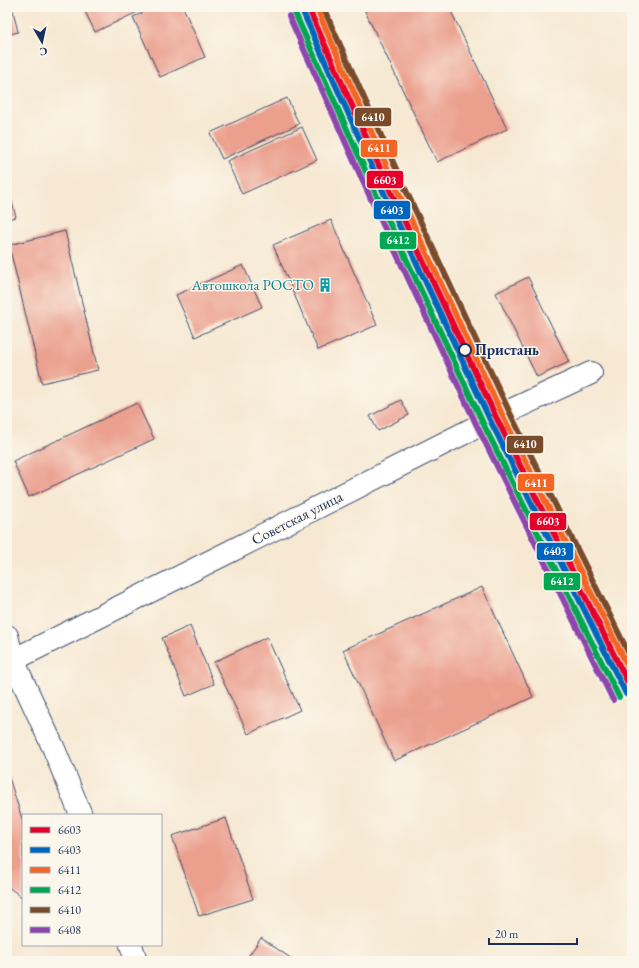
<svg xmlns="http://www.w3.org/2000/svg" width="639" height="968" font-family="'EB Garamond',serif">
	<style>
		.building { fill: #eb9f8d }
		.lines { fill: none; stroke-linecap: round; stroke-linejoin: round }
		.minor-casing { stroke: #3c4b6f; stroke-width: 24 }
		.major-casing { stroke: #3c4b6f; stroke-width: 24 }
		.minor { stroke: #fff; stroke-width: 22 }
		.major { stroke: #fff; stroke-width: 22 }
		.rail-1-casing { stroke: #fbf7ec; stroke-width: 9 }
		.rail-2-casing { stroke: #fbf7ec; stroke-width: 9 }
		.rail-3-casing { stroke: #fbf7ec; stroke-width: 9 }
		.rail-4-casing { stroke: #fbf7ec; stroke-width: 9 }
		.rail-5-casing { stroke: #fbf7ec; stroke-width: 9 }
		.rail-6-casing { stroke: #fbf7ec; stroke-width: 9 }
		.rail-1 { stroke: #e4002b; stroke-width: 6 }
		.rail-2 { stroke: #0065bd; stroke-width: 6 }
		.rail-3 { stroke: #f26522; stroke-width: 6 }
		.rail-4 { stroke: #00a651; stroke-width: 6 }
		.rail-5 { stroke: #7a4b2a; stroke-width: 6 }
		.rail-6 { stroke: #8e44ad; stroke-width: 6 }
		.stop-dot { fill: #fbf7ec; stroke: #1b2f5e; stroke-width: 2 }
		.labels { text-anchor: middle; stroke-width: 3; stroke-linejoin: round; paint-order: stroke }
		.culture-label { font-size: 15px; fill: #0d838f; stroke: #fbf7ec; text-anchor: end }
		.stop-label { font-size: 15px; font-weight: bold; fill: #1b2f5e; stroke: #fbf7ec; text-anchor: start }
		.street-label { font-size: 15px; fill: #1b2f5e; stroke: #fbf7ec }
		.line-badge { stroke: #fbf7ec; stroke-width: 1.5 }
		.badge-label { font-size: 11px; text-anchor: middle; font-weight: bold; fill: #fff }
	</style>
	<rect width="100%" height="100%" fill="#fbf7ec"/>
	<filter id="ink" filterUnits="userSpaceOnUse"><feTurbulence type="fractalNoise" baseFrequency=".025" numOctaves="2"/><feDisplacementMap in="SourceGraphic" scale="8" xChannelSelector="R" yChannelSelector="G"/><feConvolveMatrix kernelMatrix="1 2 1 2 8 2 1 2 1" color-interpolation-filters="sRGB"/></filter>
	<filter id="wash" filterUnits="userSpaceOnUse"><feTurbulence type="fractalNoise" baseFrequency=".012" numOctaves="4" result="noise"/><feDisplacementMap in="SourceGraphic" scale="16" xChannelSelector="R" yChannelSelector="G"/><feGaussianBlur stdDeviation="0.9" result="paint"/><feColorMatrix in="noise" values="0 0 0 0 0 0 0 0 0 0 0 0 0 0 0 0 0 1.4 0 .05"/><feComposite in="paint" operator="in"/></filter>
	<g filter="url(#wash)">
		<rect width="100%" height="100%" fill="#f6e8d2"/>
		<g id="blocks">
			<!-- building -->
			<path class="building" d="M7,7h5l6,25 -11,3z
				M83,7h65l-53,25z
				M156,7h27l22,50 -45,20 -27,-60z
				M363,7h86l58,122 -70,33z
				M287,98l12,26 -77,35 -12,-26z
				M302,127l15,33 -75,34 -15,-33z
				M7,183l9,34 -9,2z
				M331,220l46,105 -59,25 -45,-105z
				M65,231l33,139 -56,13 -33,-138z
				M243,265l19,42 -67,30 -19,-42z
				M528,277l41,85 -32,15 -41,-84z
				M401,400l8,15 -31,16 -8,-15z
				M137,403l17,36 -125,58 -16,-36z
				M482,587l51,110 -139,64 -51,-111z
				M190,626l24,58 -28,12 -24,-58z
				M267,637l33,73 -52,24 -34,-72z
				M7,771l16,51v76l-16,-12z
				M226,818l27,81 -54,17 -27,-80z
				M261,938l34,23h-50z"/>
		</g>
	</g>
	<g filter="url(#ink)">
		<use href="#blocks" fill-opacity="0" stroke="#3c4b6f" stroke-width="1"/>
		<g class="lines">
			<defs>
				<path id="minor" d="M7,668l6,-8 218,-109 265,-134 95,-44"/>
				<path id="major" d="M7,636l6,24 41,89 27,66
					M131,945l5,16"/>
			</defs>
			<!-- minor casing -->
			<use href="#minor" class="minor-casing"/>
			<!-- major casing -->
			<use href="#major" class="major-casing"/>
			<!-- minor -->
			<use href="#minor" class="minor"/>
			<!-- major -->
			<use href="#major" class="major"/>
			<defs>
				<path id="rail-1" d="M308,7l81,181 107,229 136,274"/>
				<path id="rail-2" d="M302,10l81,181 107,229 136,274"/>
				<path id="rail-3" d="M316,7l79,178 107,229 130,261"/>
				<path id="rail-4" d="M295,13l81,181 107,229 136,274"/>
				<path id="rail-5" d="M323,7l79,175 107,229 123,249"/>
				<path id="rail-6" d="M289,16l81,181 107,229 136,274"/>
			</defs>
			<!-- rail-1 casing -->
			<use href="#rail-1" class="rail-1-casing"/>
			<!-- rail-2 casing -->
			<use href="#rail-2" class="rail-2-casing"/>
			<!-- rail-3 casing -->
			<use href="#rail-3" class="rail-3-casing"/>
			<!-- rail-4 casing -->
			<use href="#rail-4" class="rail-4-casing"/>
			<!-- rail-5 casing -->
			<use href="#rail-5" class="rail-5-casing"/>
			<!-- rail-6 casing -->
			<use href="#rail-6" class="rail-6-casing"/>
			<!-- rail-1 -->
			<use href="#rail-1" class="rail-1"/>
			<!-- rail-2 -->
			<use href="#rail-2" class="rail-2"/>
			<!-- rail-3 -->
			<use href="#rail-3" class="rail-3"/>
			<!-- rail-4 -->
			<use href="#rail-4" class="rail-4"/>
			<!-- rail-5 -->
			<use href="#rail-5" class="rail-5"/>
			<!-- rail-6 -->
			<use href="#rail-6" class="rail-6"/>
		</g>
	</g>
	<!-- icons -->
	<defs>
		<symbol id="building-bare" viewBox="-9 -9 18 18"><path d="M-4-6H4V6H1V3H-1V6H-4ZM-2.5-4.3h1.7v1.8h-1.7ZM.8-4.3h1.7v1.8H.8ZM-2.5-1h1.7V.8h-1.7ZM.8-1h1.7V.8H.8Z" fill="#0f9aa8" stroke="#fbf7ec" stroke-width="2.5" paint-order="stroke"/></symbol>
	</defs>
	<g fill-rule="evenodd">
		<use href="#building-bare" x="315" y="275" width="20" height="20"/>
	</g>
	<!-- markers -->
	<circle class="stop-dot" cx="465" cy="350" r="6"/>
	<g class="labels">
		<!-- culture labels -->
		<g class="culture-label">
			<text x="314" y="290">Автошкола РОСТО</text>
		</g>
		<!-- stop labels -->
		<g class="stop-label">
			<text x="475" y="355">Пристань</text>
		</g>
		<!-- street labels -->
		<g class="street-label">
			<text transform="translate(297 518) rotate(-27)" y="5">Советская улица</text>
		</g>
	</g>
	<g class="line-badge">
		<rect x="354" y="107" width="38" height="20" rx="4" fill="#7a4b2a"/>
		<rect x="360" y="139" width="38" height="19" rx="4" fill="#f26522"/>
		<rect x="366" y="170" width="38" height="19" rx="4" fill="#e4002b"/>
		<rect x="373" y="200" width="38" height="20" rx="4" fill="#0065bd"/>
		<rect x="379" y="231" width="38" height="19" rx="4" fill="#00a651"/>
		<rect x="506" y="435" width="38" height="19" rx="4" fill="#7a4b2a"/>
		<rect x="517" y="473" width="38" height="19" rx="4" fill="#f26522"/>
		<rect x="529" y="512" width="38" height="19" rx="4" fill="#e4002b"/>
		<rect x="536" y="542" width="38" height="19" rx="4" fill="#0065bd"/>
		<rect x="543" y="572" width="38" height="19" rx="4" fill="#00a651"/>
	</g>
	<g class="badge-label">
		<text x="373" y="121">6410</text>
		<text x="379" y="152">6411</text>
		<text x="385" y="184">6603</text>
		<text x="392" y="214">6403</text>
		<text x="398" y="244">6412</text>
		<text x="525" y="448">6410</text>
		<text x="536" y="487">6411</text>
		<text x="548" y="525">6603</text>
		<text x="555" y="555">6403</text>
		<text x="562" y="585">6412</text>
	</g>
	<!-- margin -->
	<rect width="639" height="968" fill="none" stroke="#fbf7ec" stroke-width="24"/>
	<!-- legend -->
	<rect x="22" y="814" width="140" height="132" fill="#fbf7ec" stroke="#a1a7b3"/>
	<rect x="30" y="827" width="20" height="6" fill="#e4002b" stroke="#a1a7b3"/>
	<text x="58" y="834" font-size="12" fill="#1b2f5e">6603</text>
	<rect x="30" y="847" width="20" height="6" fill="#0065bd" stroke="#a1a7b3"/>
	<text x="58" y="854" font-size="12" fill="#1b2f5e">6403</text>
	<rect x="30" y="867" width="20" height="6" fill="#f26522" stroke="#a1a7b3"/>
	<text x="58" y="874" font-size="12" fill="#1b2f5e">6411</text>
	<rect x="30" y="887" width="20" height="6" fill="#00a651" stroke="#a1a7b3"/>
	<text x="58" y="894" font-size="12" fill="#1b2f5e">6412</text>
	<rect x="30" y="907" width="20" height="6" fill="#7a4b2a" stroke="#a1a7b3"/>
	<text x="58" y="914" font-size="12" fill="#1b2f5e">6410</text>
	<rect x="30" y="927" width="20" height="6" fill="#8e44ad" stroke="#a1a7b3"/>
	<text x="58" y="934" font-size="12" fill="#1b2f5e">6408</text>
	<!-- north arrow -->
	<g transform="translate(42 42) rotate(171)" stroke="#fbf7ec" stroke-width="3" paint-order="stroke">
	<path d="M0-3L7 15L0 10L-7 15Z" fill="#1b2f5e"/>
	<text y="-6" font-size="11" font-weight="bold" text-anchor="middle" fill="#1b2f5e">С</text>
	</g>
	<!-- scale -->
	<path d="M489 938v6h88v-6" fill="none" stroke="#1b2f5e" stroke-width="2"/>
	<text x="495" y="938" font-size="12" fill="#1b2f5e" stroke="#fbf7ec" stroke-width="3" paint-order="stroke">20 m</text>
</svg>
